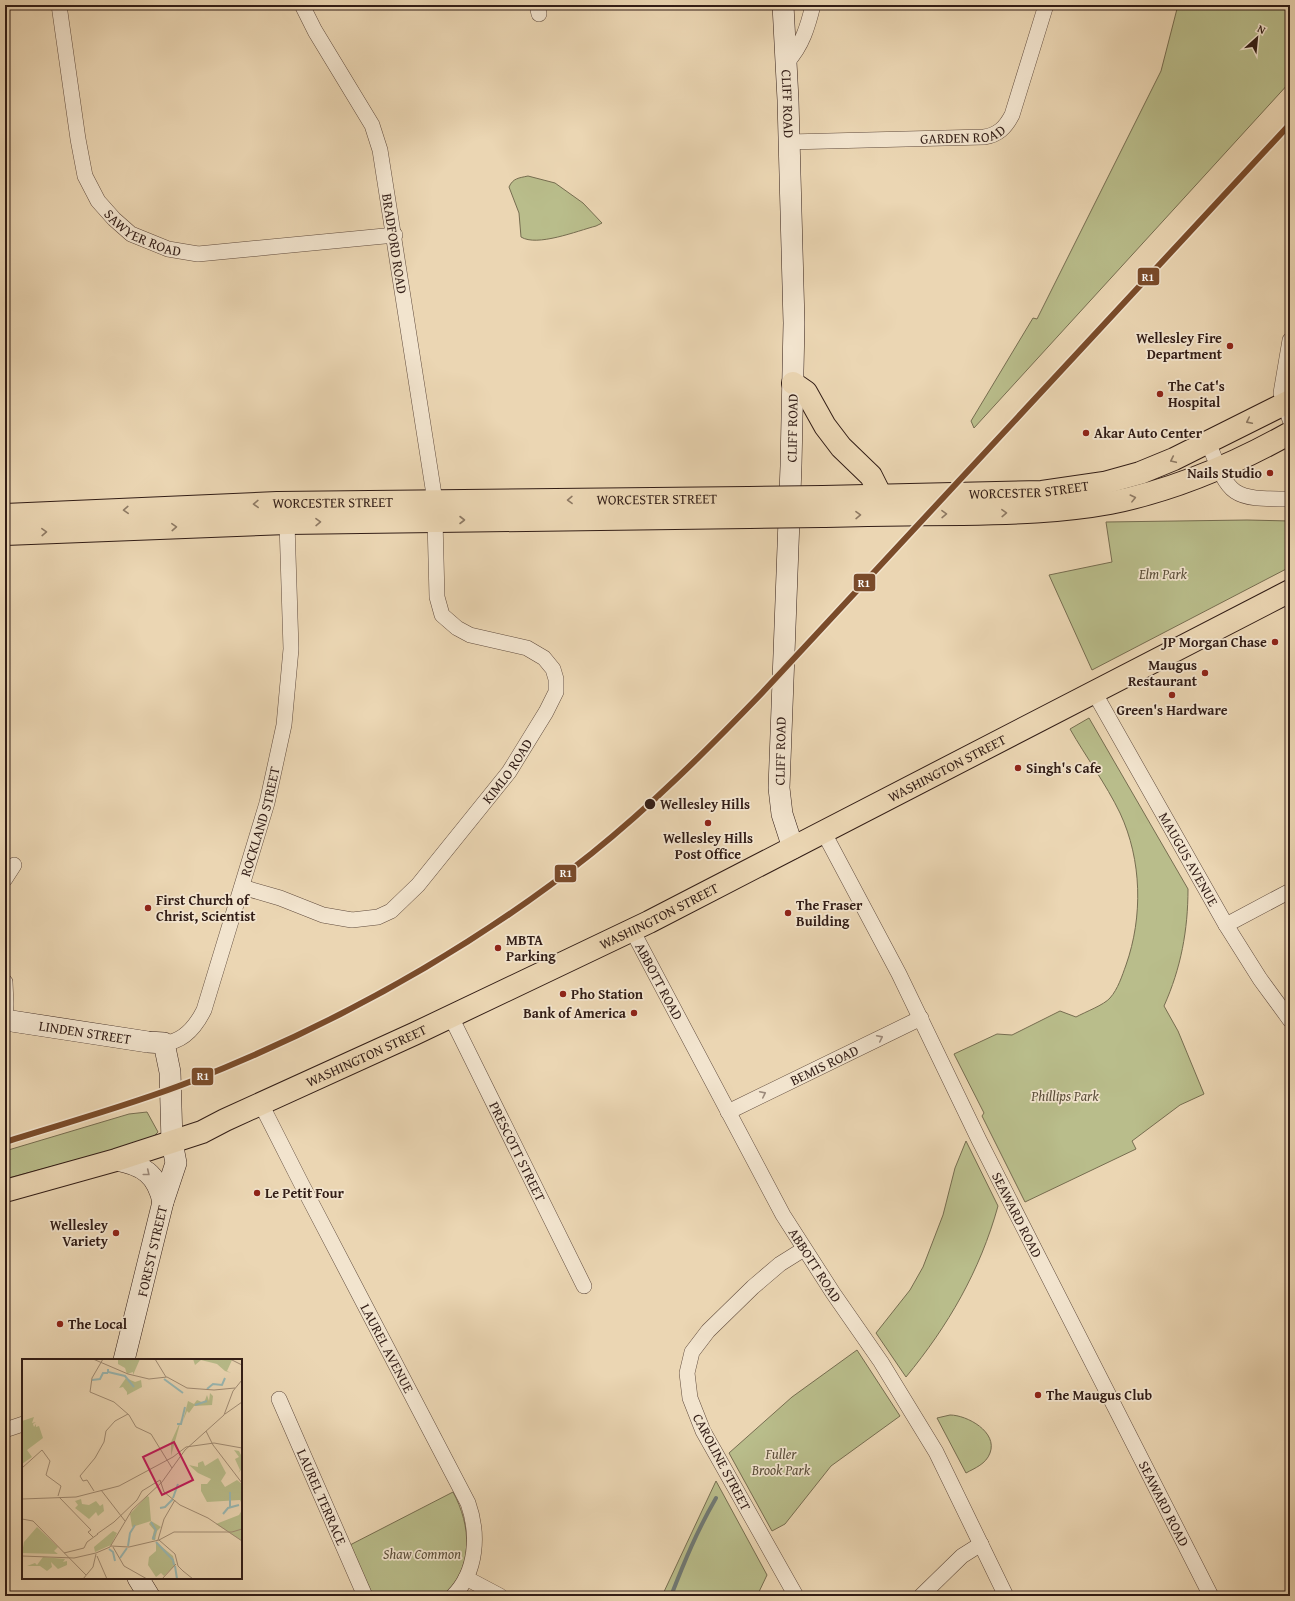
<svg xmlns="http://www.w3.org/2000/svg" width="1295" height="1601" font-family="'Gentium Book Plus',serif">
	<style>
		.green { fill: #b9bd8b; stroke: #766d50 }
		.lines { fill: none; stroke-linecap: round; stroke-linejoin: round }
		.stream { stroke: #707a75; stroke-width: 4 }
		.street-casing { stroke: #604b3d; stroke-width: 16 }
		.secondary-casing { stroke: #321d16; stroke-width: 22 }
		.primary-casing { stroke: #321d16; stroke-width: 24 }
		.highway-casing { stroke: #321d16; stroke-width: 24 }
		.street { stroke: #f2e4ce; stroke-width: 15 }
		.secondary { stroke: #f2e4ce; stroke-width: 21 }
		.primary { stroke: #ebd6b3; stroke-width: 22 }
		.highway { stroke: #ebd6b3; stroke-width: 22 }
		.highway-bridge-casing { stroke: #321d16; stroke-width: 24; stroke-linecap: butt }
		.highway-bridge { stroke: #ebd6b3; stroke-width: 22 }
		.rail-1-casing { stroke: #f2e4ce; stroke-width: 9 }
		.rail-1 { stroke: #7a4b2a; stroke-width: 6 }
		.oneway { stroke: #8e7a64 }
		.oneway2 { stroke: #9c8a7b }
		.poi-dot { fill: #8f2418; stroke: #f2e4ce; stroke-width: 1.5 }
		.stop-dot { fill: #321d16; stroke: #f2e4ce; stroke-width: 1.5 }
		.labels { text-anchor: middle; stroke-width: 3.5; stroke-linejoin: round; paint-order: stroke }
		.street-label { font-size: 14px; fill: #321d16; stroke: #f2e4ce }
		.poi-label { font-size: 14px; font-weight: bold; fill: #321d16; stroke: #f2e4ce; text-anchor: start }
		.park-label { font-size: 14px; font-style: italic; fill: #5a4d39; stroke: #f2e4ce }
		.stop-label { font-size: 14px; font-weight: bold; fill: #321d16; stroke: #f2e4ce; text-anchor: start }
		.inset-river { fill: none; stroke: #99b8b4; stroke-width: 2 }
		.inset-road { fill: none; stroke: #a18c74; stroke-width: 1 }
		.view { fill: #c2185b; fill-opacity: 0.15; stroke: #c2185b; stroke-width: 2 }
		.inset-edge { fill: none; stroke: #321d16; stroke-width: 2 }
		.line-badge { stroke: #f2e4ce; stroke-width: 1.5 }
		.badge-label { font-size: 11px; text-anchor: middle; font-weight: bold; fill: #fff }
	</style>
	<rect width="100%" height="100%" fill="#ebd6b3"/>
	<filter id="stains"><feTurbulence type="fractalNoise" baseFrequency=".005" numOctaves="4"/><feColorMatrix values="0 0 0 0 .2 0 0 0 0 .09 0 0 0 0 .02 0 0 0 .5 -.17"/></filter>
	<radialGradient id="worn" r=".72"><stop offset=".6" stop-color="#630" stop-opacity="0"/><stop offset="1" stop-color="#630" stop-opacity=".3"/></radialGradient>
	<!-- green -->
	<path class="green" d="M1178,5h112v77l-316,346 -3,-7 62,-103 4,1 124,-248z
		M528,176l27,7 28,20 19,20 -6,3c-19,5 -59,21 -75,11l-2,-24 -10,-26c4,-9 10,-9 19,-11z
		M1247,520l43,1v46l-198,103 -43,-95 63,-13 -6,-40z
		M1089,718l99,171c0,41 -7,79 -24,117l14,25 26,63 -24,11 -48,36 4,8 -111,53 -43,-86 2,-3 -30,-59 43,-20 15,1 48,-24 16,6c9,-5 28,-12 34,-19 8,-9 12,-22 16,-33 17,-48 16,-105 -6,-152 -14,-29 -34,-56 -50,-84z
		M147,1112l11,20 -8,8 -145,39v-28l124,-37z
		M966,1141l32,65c-18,65 -50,120 -92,171l-30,-44 34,-43 13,-23 20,-52 12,-47z
		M857,1350l43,66 -69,50 -46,58 -13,7 -43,-78 63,-56z
		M950,1415c17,0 48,17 40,38 -4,11 -15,15 -24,20l-29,-55z
		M716,1481l51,94 -10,21h-95z
		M453,1492c18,33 22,77 -11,104h-69l-23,-51z"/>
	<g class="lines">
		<!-- stream -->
		<path class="stream" d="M671,1596c14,-36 26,-65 45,-98"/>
		<defs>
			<g id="street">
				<path id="s1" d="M59,5l19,134 7,37 13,25 16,18 17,15 37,15 30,5 197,-19"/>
				<path id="s2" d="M302,5l13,26 57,94 8,25 55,351"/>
				<path d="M537,5l2,9"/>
				<path d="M787,62c15,-16 21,-36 26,-57"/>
				<path id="s3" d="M789,142l195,-5c14,-2 21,-9 28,-22l34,-110"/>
				<path d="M1290,340l-9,53 9,27"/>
				<path d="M1208,442c22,55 22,57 82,57"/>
				<path id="s4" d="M1094,692l132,233 34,54 30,41"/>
				<path id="s5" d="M824,833l75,141 80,166 232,456"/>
				<path d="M5,879l9,-14"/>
				<path id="s6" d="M242,887l38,11 43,17 29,5 26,-3 13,-6 27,-26 91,-113 37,-60 10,-20v-13l-3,-10 -9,-11 -17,-10 -57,-13 -13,-7 -15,-13 -5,-18 -2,-77"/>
				<path d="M1226,925l64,-34"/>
				<path id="s7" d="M632,930l151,285 50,78 48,69 55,90 70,144"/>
				<path d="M5,982l1,22 -1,15"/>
				<path id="s8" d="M451,1017l133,269"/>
				<path id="s9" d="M164,1043c19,-1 32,-17 40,-33l63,-207 17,-78 7,-76 -4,-126"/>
				<path id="s10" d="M261,1104l40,79 167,320c11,31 9,69 -15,93"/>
				<path id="s11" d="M728,1112l193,-94"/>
				<path id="s12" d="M279,1399l86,197"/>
				<path d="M5,1430l18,-6"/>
				<path d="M466,1578l34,18"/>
				<path d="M796,1596l-93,-165 -13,-33 -3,-25 5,-21 16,-21 45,-44 27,-23 24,-15"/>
				<path d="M921,1596l41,-40 19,-12"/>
			</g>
			<g id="secondary">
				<path id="s13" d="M783,5l5,95 6,223 -3,143 -12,322 3,26 11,34"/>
				<path id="s14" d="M5,1020l143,22 16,1 6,29 2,70 4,21 -13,39 -39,158"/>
				<path d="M116,1160c27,5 41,14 47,42"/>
				<path d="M138,1578l11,18"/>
			</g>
			<g id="primary">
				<path id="s15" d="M5,1191l111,-31 86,-28 23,-12 189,-86 235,-112 641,-331"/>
			</g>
			<g id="highway">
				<path d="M793,383l13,9 19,34 16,21 30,29 10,20"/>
				<path id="s16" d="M823,497l219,-5 62,-9 36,-10 34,-14 116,-58"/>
				<path id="s17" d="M5,515l272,-12 472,-5"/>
				<path d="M822,516c47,-1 93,-2 140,-2 49,-1 99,-2 148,-11 65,-13 123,-38 180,-70"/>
				<path d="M5,534l282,-11 462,-6"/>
			</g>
		</defs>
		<!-- street casing -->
		<use href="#street" class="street-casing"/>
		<!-- secondary casing -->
		<use href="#secondary" class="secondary-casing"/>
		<!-- primary casing -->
		<use href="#primary" class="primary-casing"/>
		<!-- highway casing -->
		<use href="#highway" class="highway-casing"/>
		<!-- street -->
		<use href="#street" class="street"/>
		<!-- secondary -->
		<use href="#secondary" class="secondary"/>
		<!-- primary -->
		<use href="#primary" class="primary"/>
		<!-- highway -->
		<use href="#highway" class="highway"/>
		<defs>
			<path id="highway-bridge" d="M749,498l74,-1
				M749,517l73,-1"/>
		</defs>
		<!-- highway-bridge casing -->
		<use href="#highway-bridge" class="highway-bridge-casing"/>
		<!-- highway-bridge -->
		<use href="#highway-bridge" class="highway-bridge"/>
		<defs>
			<path id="rail-1" d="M5,1142c63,-20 126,-37 187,-61 144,-57 278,-131 399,-227 61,-49 116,-104 170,-160l529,-570"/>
		</defs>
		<!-- rail-1 casing -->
		<use href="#rail-1" class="rail-1-casing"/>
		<!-- rail-1 -->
		<use href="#rail-1" class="rail-1"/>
	</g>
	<!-- one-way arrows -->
	<defs><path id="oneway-chevron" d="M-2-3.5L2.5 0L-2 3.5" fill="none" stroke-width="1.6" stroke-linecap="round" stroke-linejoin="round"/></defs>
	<g class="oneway">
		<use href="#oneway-chevron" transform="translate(1249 421) rotate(154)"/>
		<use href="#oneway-chevron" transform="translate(1173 460) rotate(155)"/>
		<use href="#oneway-chevron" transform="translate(1133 498) rotate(-14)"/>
		<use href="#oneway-chevron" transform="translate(570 500) rotate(179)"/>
		<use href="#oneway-chevron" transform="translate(256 504) rotate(178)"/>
		<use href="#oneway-chevron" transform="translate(126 510) rotate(177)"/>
		<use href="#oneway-chevron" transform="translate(1004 513) rotate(-2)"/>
		<use href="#oneway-chevron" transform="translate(944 514) rotate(-1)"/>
		<use href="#oneway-chevron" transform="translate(858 515) rotate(-1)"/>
		<use href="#oneway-chevron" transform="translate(462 520)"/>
		<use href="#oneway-chevron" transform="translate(318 522) rotate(-1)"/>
		<use href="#oneway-chevron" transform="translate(174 527) rotate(-3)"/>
		<use href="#oneway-chevron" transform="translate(44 532) rotate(-2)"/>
	</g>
	<g class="oneway2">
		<use href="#oneway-chevron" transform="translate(880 1038) rotate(-26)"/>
		<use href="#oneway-chevron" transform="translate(763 1094) rotate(-26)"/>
		<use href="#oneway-chevron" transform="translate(147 1173) rotate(39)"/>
	</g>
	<!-- markers -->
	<g class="poi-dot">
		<circle cx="1230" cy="346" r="4"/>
		<circle cx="1160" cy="394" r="4"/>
		<circle cx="1086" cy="433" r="4"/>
		<circle cx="1270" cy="473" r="4"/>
		<circle cx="1275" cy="642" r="4"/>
		<circle cx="1205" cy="673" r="4"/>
		<circle cx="1172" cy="695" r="4"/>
		<circle cx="1018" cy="768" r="4"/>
		<circle cx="708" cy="823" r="4"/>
		<circle cx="148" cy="908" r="4"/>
		<circle cx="788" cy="913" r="4"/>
		<circle cx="498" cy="948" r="4"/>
		<circle cx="563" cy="994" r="4"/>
		<circle cx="634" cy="1013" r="4"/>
		<circle cx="257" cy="1193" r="4"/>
		<circle cx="116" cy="1233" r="4"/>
		<circle cx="60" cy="1324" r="4"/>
		<circle cx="1038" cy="1395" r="4"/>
	</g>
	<circle class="stop-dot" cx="650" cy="804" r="6"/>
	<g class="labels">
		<!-- street labels -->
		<g class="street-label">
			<text dy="5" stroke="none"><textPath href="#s13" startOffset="99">CLIFF ROAD</textPath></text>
			<text dy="5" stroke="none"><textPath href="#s3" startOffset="174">GARDEN ROAD</textPath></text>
			<text dy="5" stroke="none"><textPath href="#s1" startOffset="258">SAWYER ROAD</textPath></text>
			<text dy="5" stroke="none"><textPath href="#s2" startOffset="260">BRADFORD ROAD</textPath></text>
			<text transform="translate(792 428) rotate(-89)" y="5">CLIFF ROAD</text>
			<text dy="5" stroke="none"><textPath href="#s16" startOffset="206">WORCESTER STREET</textPath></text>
			<text dy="5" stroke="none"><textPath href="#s17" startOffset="652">WORCESTER STREET</textPath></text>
			<text dy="5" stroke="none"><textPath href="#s17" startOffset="328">WORCESTER STREET</textPath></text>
			<text transform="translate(780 751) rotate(-89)" y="5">CLIFF ROAD</text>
			<text dy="5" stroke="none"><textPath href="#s15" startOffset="1035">WASHINGTON STREET</textPath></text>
			<text dy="5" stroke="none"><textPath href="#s6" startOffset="338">KIMLO ROAD</textPath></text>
			<text dy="5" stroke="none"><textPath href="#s9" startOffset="251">ROCKLAND STREET</textPath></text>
			<text dy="5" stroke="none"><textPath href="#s4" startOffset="192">MAUGUS AVENUE</textPath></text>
			<text dy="5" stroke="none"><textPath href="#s15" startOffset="711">WASHINGTON STREET</textPath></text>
			<text dy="5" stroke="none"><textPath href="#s7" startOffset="58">ABBOTT ROAD</textPath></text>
			<text dy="5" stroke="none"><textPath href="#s14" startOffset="81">LINDEN STREET</textPath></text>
			<text dy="5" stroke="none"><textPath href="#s15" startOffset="387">WASHINGTON STREET</textPath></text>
			<text dy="5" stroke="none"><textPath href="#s11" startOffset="107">BEMIS ROAD</textPath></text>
			<text dy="5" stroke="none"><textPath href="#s8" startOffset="150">PRESCOTT STREET</textPath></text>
			<text dy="5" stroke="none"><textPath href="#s5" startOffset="428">SEAWARD ROAD</textPath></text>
			<text transform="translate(152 1251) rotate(-77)" y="5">FOREST STREET</text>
			<text dy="5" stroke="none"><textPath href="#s7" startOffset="382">ABBOTT ROAD</textPath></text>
			<text dy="5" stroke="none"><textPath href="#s10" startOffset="275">LAUREL AVENUE</textPath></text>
			<text transform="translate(722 1462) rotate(62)" y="5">CAROLINE STREET</text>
			<text dy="5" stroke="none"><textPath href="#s12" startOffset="107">LAUREL TERRACE</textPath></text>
			<text dy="5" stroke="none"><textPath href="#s5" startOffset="752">SEAWARD ROAD</textPath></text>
		</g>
		<!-- poi labels -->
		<g class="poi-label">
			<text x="1222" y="343" text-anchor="end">Wellesley Fire<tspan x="1222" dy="16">Department</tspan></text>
			<text x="1168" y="391">The Cat's<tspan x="1168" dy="16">Hospital</tspan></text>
			<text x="1094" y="438">Akar Auto Center</text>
			<text x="1262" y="478" text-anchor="end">Nails Studio</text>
			<text x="1267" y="647" text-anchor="end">JP Morgan Chase</text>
			<text x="1197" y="670" text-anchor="end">Maugus<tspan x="1197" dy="16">Restaurant</tspan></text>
			<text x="1172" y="715" text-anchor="middle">Green's Hardware</text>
			<text x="1026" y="773">Singh's Cafe</text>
			<text x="708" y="843" text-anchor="middle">Wellesley Hills<tspan x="708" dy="16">Post Office</tspan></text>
			<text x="156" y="905">First Church of<tspan x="156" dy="16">Christ, Scientist</tspan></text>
			<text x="796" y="910">The Fraser<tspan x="796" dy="16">Building</tspan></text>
			<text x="506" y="945">MBTA<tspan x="506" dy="16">Parking</tspan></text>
			<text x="571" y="999">Pho Station</text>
			<text x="626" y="1018" text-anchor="end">Bank of America</text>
			<text x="265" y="1198">Le Petit Four</text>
			<text x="108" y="1230" text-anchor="end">Wellesley<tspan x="108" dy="16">Variety</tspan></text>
			<text x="68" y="1329">The Local</text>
			<text x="1046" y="1400">The Maugus Club</text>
		</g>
		<!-- park labels -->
		<g class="park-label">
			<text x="1163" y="579">Elm Park</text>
			<text x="1065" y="1101">Phillips Park</text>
			<text x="781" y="1459">Fuller<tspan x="781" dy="16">Brook Park</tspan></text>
			<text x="422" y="1559">Shaw Common</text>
		</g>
		<!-- stop labels -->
		<g class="stop-label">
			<text x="660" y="809">Wellesley Hills</text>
		</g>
	</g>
	<!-- overview -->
	<g transform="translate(22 1359)">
		<rect width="220" height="220" fill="#ebd6b3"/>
		<path d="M96,0h22l-7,16v-3l-6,2 -2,-6 -7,-4zM171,0h36l3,1 -5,11 4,2 -6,-2 -8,-7 -16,-4 -6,5zM104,19l9,4 6,-2 1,7 -15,8v-3l-4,-5 -4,1zM188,34l3,3 -1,9 -18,1 -5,7 -2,-2 -4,10 5,-20 6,3 3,-4 7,3 3,-8 2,6zM12,58l-2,6 4,-1 -3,2 1,3 2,-3v3l3,-1 4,12 -16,12 5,7 -10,7v-43zM159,61l-10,36v-14zM212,91l5,1 3,6v12l-4,4 2,-3 -5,-11 4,-2zM196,99l8,15 -5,8 4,6 12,-7 5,4v20l-2,-4 -33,2 -6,-11v-7h6l4,-5 -13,-6 -9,-8 9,2v-4l5,-2 2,5zM125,137l2,1 2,24 -19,6 -2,-13zM59,140l1,5 7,1 7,-4 4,5 3,-2 1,7 -6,5 -2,-4 -7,7 -14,-11 3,-3 -3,-4zM220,151v31l-26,-17 23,-9zM129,162l10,6 -4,4 -2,9h-3l2,-10 -5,-6zM15,168l21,20 -4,4 4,3 -36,-1 2,-11zM91,172l4,2 -6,12 -16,7 -1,-5zM134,183l17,14 2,9 -11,11 -3,-3 -5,4 -8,-12 1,-8 7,-6zM21,198l22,2 -2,3 4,-1v4l-9,4 -7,-7 1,5 -5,4 -7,-5h-13l8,-3 2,2z" fill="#b9bd8b"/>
		<path class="inset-river" d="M86,10v3l17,4 9,11M142,20l19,14M70,21l8,-1 3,-6h5M185,30l6,-5 9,1 3,-7M173,46l12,-4M155,65h4l4,-17M151,139l5,-14M138,149l5,-1 8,-8M208,149v-16M201,155l5,-6 11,-3M129,163l5,8 -3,8 2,1M134,183l17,18 1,5M106,187l2,-13 5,-8M87,190l4,3 2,9M98,199l7,-10M153,207l2,13"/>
		<path class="inset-road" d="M71,0l35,15 21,5 18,-2 20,11 27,2 21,-2M81,0l-11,19 -2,14 24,10 15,13 7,12 15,7 21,34M133,0l11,18M208,0l12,6M203,55l17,-12M184,72l7,14 29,38M0,109l20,-18 8,11 -4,14 15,11 -3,10M79,131l24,31M72,132l-7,-11 -4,1 -3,-5 15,-18 9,-16 2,-11 9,-10 13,-7M37,138l32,33 -3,2 5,5M0,140l54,-2 43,-11 54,-29 13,-10 28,-4 28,5M0,160l11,2 53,54M75,175l17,-12 23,-22 5,-9 18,-11 4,12 16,13 28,13 34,23M136,181l6,-21 11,-19M137,181l16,14 3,12 6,6M89,187l18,1 30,-7 15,-8h58l10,-3M91,188l11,19 23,13M62,189l3,-6 11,-8M42,194l20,-5M0,197l52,2 22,-5 14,-6 22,-37 30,-28 23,-32 39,-35 9,-24 9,-11M75,197l10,23M161,212l10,8M61,220l10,-12 3,-13M140,220l14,-15"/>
		<path class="view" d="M152,83l19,38 -31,15 -19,-38z"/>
		<rect width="220" height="220" class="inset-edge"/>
	</g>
	<g class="line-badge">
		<rect x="1137" y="267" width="23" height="19" rx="4" fill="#7a4b2a"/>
		<rect x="853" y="573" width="23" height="19" rx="4" fill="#7a4b2a"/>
		<rect x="554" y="864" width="23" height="19" rx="4" fill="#7a4b2a"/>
		<rect x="191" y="1067" width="23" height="19" rx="4" fill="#7a4b2a"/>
	</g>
	<g class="badge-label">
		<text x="1148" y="281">R1</text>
		<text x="864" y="587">R1</text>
		<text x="566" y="877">R1</text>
		<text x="203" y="1080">R1</text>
	</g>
	<!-- margin -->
	<rect width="1295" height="1601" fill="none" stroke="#ebd6b3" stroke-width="20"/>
	<rect x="6" y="6" width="1283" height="1589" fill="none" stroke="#321d16" stroke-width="2"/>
	<rect x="10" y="10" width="1275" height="1581" fill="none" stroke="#321d16"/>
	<!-- north arrow -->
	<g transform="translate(1257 38) rotate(27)" stroke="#f2e4ce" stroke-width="3" paint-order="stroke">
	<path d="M0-3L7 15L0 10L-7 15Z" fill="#321d16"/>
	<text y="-6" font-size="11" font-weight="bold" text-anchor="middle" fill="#321d16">N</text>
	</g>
	<rect width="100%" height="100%" filter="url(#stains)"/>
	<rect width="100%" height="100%" fill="url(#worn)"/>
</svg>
